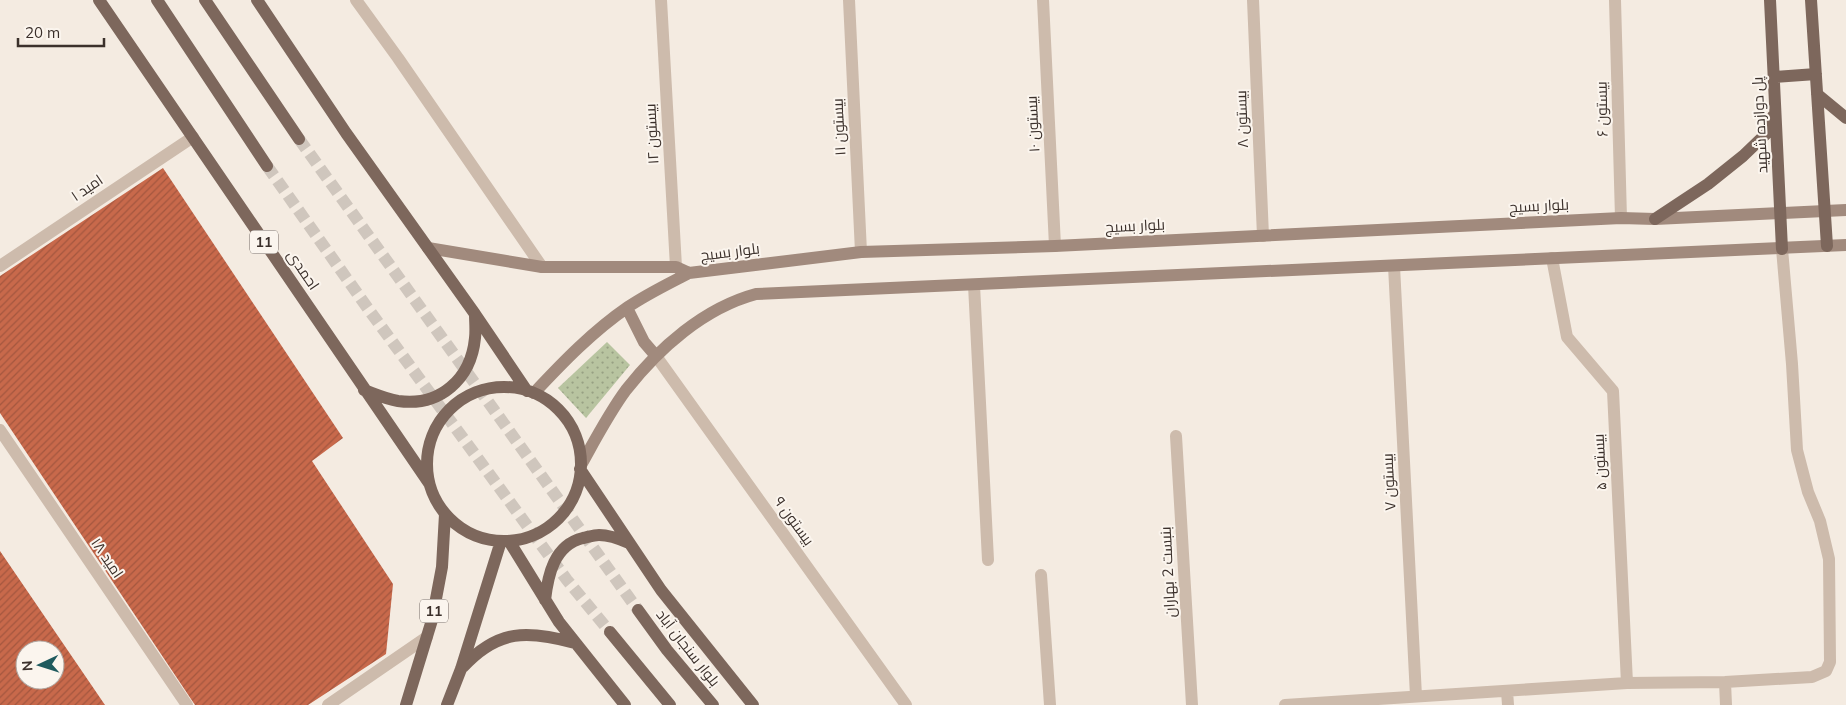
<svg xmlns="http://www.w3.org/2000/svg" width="1846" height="705" font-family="Mulish,Cairo,sans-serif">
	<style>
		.grass { fill: url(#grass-dots) }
		.building { fill: url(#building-hatch); fill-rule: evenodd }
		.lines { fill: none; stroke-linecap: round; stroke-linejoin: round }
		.primary-tunnel { stroke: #cfc6bd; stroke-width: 12; stroke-dasharray: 12 6; stroke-linecap: butt }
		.service { stroke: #cdbbac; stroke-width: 12 }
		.minor { stroke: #cdbbac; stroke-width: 12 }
		.secondary { stroke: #a18a7d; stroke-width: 12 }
		.primary { stroke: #7d675c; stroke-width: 12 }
		.labels { text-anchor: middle; stroke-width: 4; stroke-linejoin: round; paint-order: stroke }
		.shield { fill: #fbf5ee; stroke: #756b66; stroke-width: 1 }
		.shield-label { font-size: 14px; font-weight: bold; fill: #3b302b }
		.street-label { font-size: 15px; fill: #3b302b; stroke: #fbf5ee }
	</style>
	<defs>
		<pattern id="grass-dots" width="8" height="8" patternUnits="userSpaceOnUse" patternTransform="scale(1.25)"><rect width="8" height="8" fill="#b8c4a0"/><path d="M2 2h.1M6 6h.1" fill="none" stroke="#97a083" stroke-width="1.8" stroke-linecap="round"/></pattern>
		<pattern id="building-hatch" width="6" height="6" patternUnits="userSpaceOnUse" patternTransform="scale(1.25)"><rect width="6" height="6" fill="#c8694b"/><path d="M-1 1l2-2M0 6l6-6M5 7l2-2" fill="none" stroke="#a4573f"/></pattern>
	</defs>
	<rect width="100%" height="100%" fill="#f4ebe1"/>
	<!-- grass -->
	<path class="grass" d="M607,342l23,23 -44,53 -28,-30z"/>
	<!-- building -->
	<path class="building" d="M163,168l180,270 -31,23 81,123 -7,70 -78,51h-113l-195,-292v-137z
		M0,551l105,154h-105zM25,650h30v30h-30z"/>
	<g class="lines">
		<!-- primary-tunnel -->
		<path class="primary-tunnel" d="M299,139l339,471
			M267,166l102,144 198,270 43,52"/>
		<!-- service -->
		<path class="service" d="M974,285l14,275
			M328,705l99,-68"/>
		<!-- minor -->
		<path class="minor" d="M356,0l42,58 144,209
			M661,0l15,267
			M849,0l12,252
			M1043,0l12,246
			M1253,0l10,236
			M1615,0l6,218
			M1552,258l15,79 46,54 14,292
			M0,266l193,-129
			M1394,266l22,430
			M656,356l250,349
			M0,430l187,275
			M1176,436l16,269
			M1041,575l9,130
			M1725,682l1,23
			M1507,691l1,14
			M1285,705l342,-22 98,-1 87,-5 14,-6 4,-9 -1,-103 -9,-38 -12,-29 -11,-42 -5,-86 -10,-115"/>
		<!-- secondary -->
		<path class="secondary" d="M428,248l114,19h134l13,6 172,-21 194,-6 566,-28 34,1 191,-9
			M627,308l17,34 12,14
			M534,393c29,-31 59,-62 94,-86 19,-13 40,-23 61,-34
			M581,465c14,-25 28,-52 45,-75 33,-42 78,-82 130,-96l1090,-49"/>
		<!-- primary -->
		<path class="primary" d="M99,0l330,483
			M157,0l110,166
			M205,0l94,139
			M257,0l89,133 129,181 52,77
			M1770,0l12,249
			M1811,0l16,246
			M1774,77l42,-3
			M1817,94l29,24
			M1655,219l53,-35 35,-28 25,-24 5,-16
			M427 464a77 77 0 1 1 154 0a77 77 0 1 1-154 0Z
			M364,390c11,4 22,9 34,11 42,6 73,-22 77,-63 1,-8 0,-16 0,-24
			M580,469l81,121 92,115
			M509,541l50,81 66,83
			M545,600c3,-25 9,-55 38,-62 5,-1 11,-3 16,-3 10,0 21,4 30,8
			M638,610l29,40 46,55
			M610,632l60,73
			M463,667c35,-38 65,-37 112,-24
			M406,705l26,-85 10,-53 3,-53
			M447,705l14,-36 40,-128"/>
	</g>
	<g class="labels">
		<!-- shield labels -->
		<g class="shield">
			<rect x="250" y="230.5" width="28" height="23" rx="4"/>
			<rect x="420" y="599.5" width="28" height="23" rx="4"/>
		</g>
		<g class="shield-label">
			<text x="264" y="247">11</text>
			<text x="434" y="616">11</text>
		</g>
		<!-- street labels -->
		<g class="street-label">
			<text transform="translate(1602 109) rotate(-91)" y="5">بیستون ۶</text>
			<text transform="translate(1242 119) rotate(-92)" y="5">بیستون ۸</text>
			<text transform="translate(1033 124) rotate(-93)" y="5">بیستون ۱۰</text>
			<text transform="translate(1760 125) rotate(-93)" y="5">پل دوازده شهید</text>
			<text transform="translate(839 127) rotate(-93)" y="5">بیستون ۱۱</text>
			<text transform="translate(652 134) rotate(-93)" y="5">بیستون ۱۲</text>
			<text transform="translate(87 188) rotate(-34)" y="5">امید ۱</text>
			<text transform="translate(1539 206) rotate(-3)" y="5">بلوار بسیج</text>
			<text transform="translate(1135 226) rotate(-3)" y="5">بلوار بسیج</text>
			<text transform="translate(730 252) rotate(-7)" y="5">بلوار بسیج</text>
			<text transform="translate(303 270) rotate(56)" y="5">احمدی</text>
			<text transform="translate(1600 462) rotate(-93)" y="5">بیستون ۵</text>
			<text transform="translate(1389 482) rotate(-93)" y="5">بیستون ۷</text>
			<text transform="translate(794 521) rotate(54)" y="5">بیستون ۹</text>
			<text transform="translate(107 558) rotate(56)" y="5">امید ۱۸</text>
			<text transform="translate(1168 572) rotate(-93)" y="5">بنبست 2 بهاران</text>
			<text transform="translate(688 648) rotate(52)" y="5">بلوار سنجان آباد</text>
		</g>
	</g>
	<!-- north arrow -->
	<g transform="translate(40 665) rotate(266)"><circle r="24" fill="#fbf5ee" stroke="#aea6a0"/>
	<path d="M0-4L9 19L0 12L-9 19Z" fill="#1f5a5e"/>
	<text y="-8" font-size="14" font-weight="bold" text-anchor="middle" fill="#3b302b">N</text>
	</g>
	<!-- scale -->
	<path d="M18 38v8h86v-8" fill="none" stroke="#3b302b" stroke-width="2.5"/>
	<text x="25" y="38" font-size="15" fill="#3b302b" stroke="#fbf5ee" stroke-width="4" paint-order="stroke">20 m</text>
</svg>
